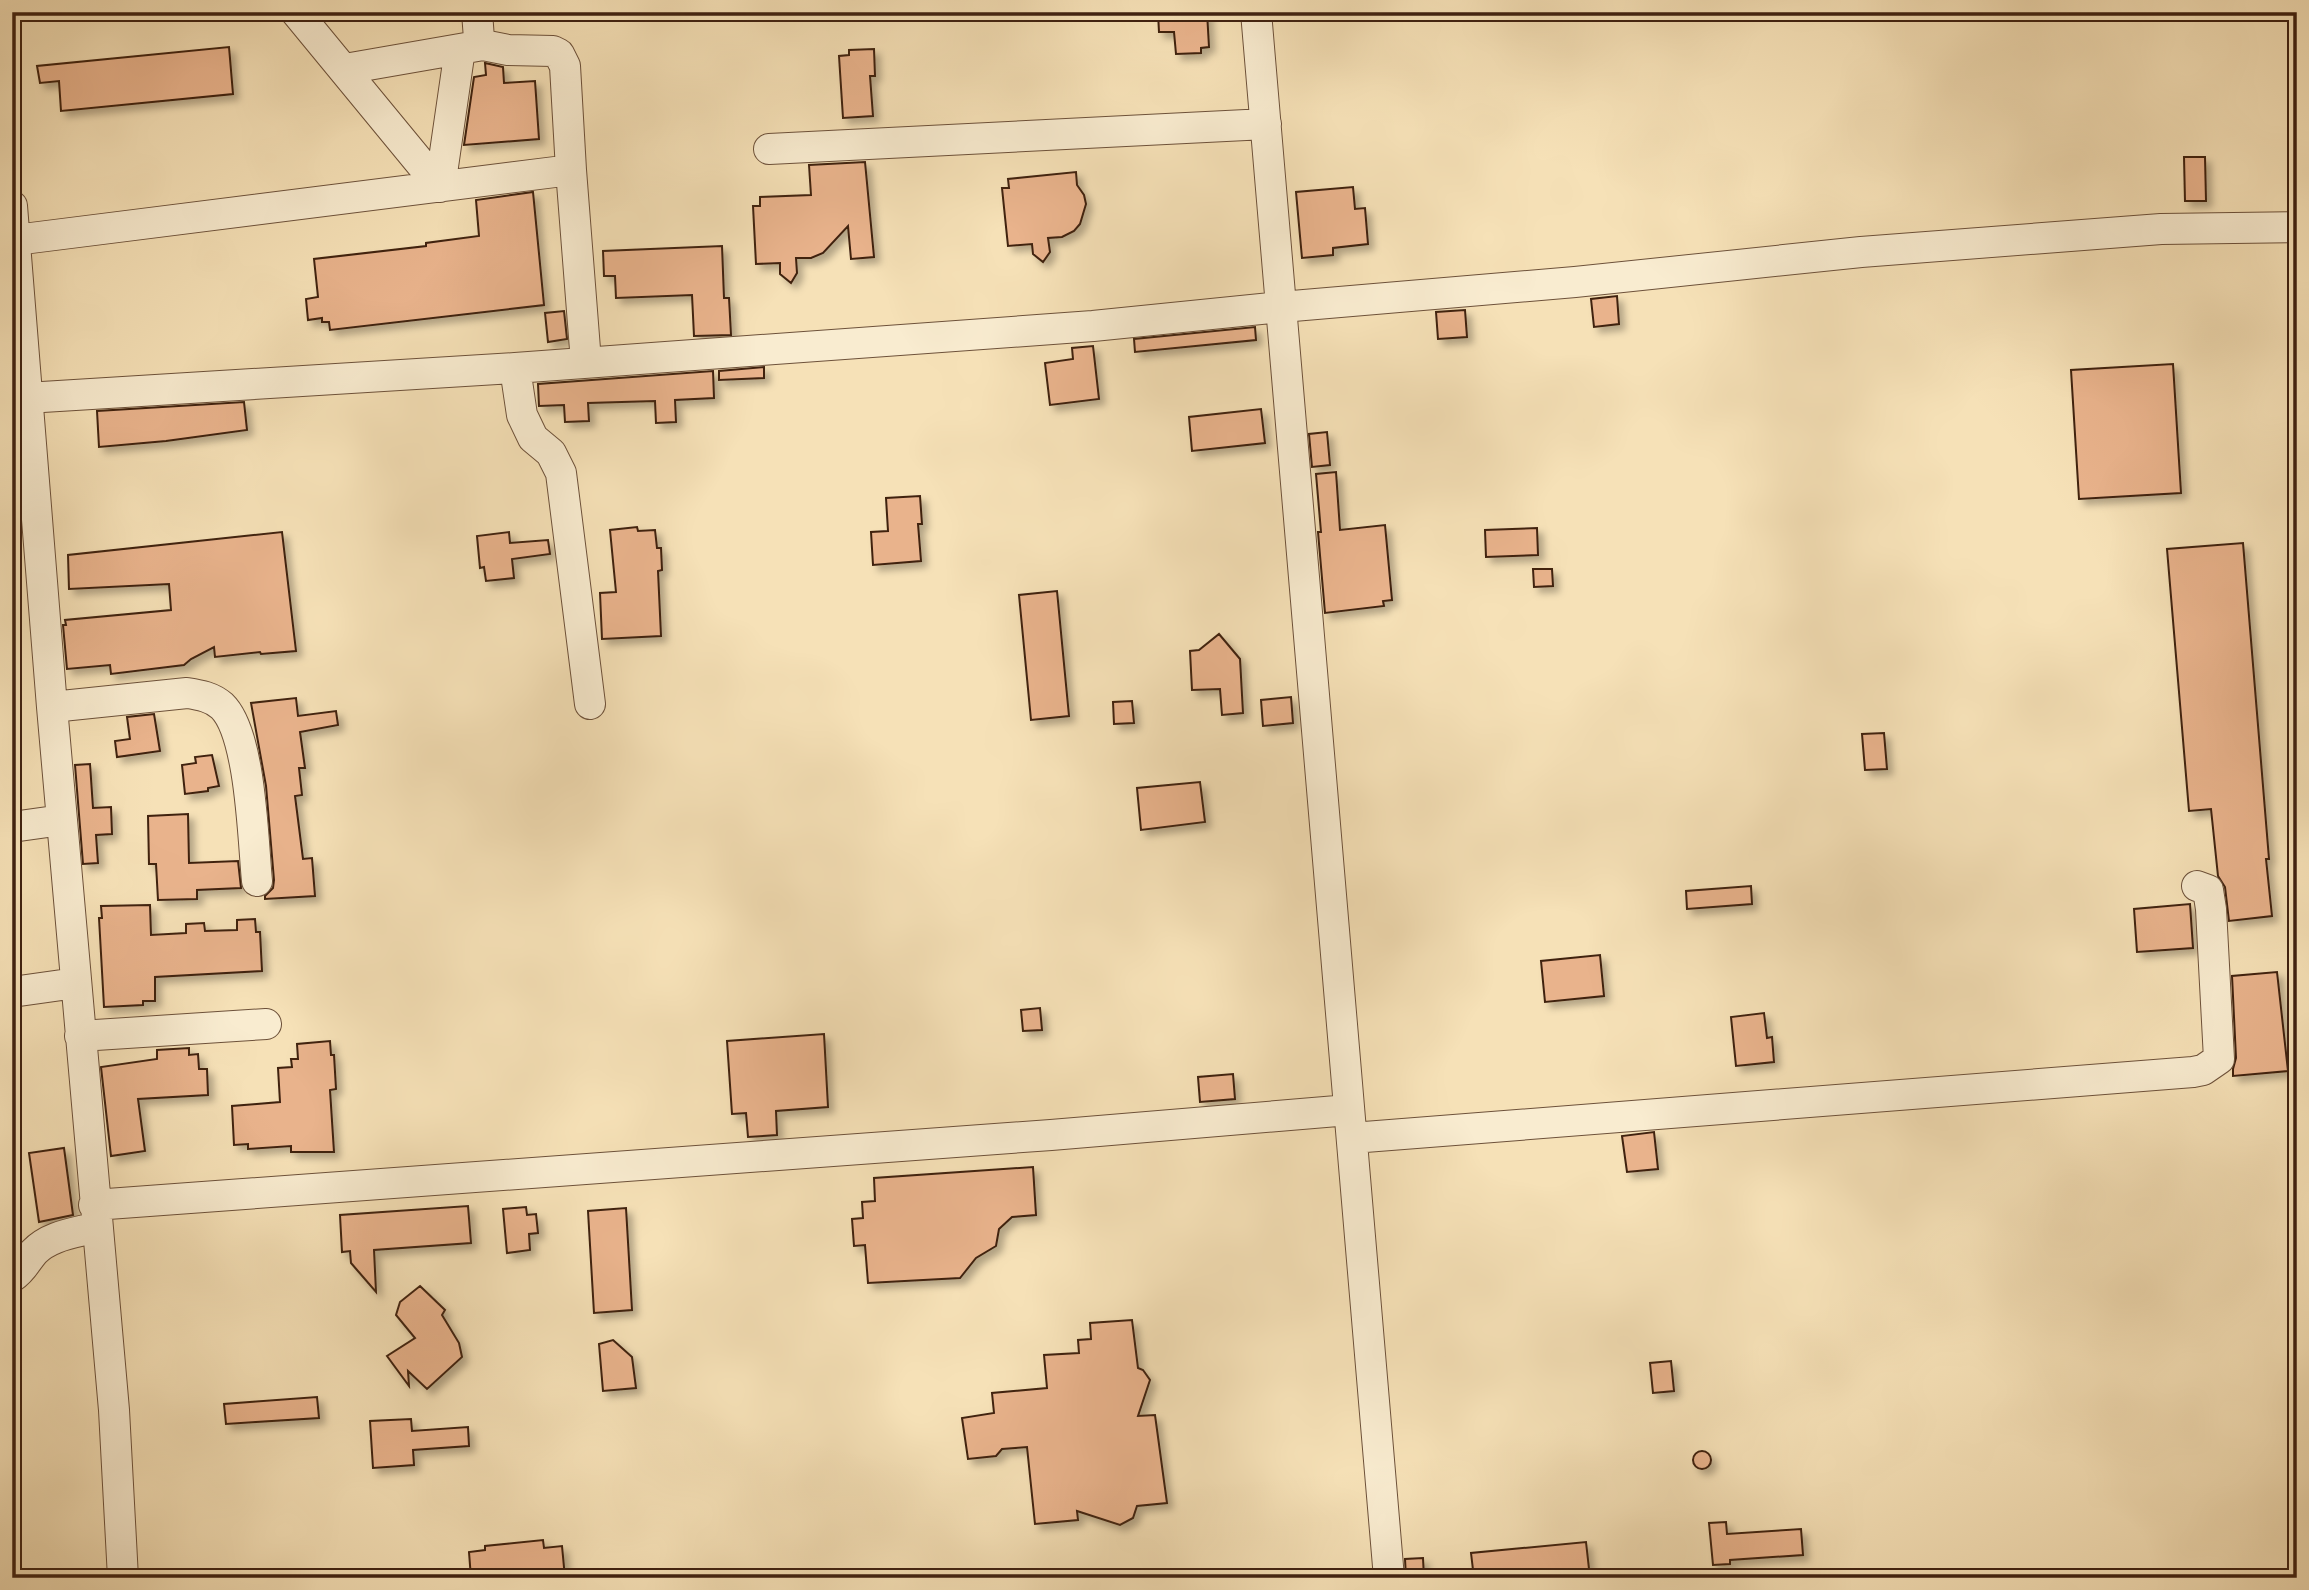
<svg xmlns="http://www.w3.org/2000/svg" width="2309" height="1590" font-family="'Libre Bodoni',serif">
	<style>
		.building { fill: #e9b38c; stroke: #3f2111; stroke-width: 2; filter: url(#shadow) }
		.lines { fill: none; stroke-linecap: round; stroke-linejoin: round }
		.minor-casing { stroke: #6d513a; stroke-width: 32 }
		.minor { stroke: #f9ecd0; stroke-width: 30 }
	</style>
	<defs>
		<filter id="shadow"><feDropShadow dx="5.5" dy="5.5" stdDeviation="3.5" flood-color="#0004"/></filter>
	</defs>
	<rect width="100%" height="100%" fill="#f6e1b7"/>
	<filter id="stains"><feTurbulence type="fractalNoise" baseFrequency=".00286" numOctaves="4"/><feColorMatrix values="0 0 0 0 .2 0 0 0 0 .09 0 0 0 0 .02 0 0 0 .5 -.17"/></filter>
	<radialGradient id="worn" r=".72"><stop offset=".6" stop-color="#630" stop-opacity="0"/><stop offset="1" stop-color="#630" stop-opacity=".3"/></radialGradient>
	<!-- building -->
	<path class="building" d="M1207,12l2,35 -8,1v5l-25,1 -2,-22h-15l-1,-19z
		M229,47l4,47 -172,17 -2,-30 -19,2 -3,-17z
		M874,49l1,27h-5l3,40 -30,2 -4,-62 10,-1v-5z
		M485,63l18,4 1,16 31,-2 4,58 -75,6 10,-68 12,-2z
		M2184,157h21l1,44h-21z
		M865,162l9,95 -23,2 -3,-33 -25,27 -12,5h-15l1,15 -6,10 -11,-9v-11l-24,1 -3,-58h7v-9l51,-2 -2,-30z
		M1076,172l1,13 7,10 2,9 -6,20 -6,7 -12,6 -14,1 2,14 -7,10 -10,-8 -1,-10 -24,2 -6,-58h7l-1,-9z
		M1353,187l2,22 10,-1 3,36 -35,4v7l-31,3 -6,-66z
		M533,192l11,113 -214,25 -1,-8h-7v-4l-14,2 -2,-21 12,-2 -4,-38 112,-13v-3l53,-7 -3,-36z
		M722,246l2,52h5l2,37 -37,1 -2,-41 -76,3 -1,-22h-11l-1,-25z
		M1617,296l2,28 -25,3 -3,-28z
		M1465,310l2,27 -29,2 -2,-27z
		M564,311l3,28 -19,3 -3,-29z
		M1255,327l1,13 -121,12 -1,-13z
		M1093,346l6,53 -49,6 -5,-42 28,-4 -1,-11z
		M2173,364l8,129 -102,6 -8,-129z
		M764,367v11l-45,2v-9z
		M713,371l1,27 -39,2 1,22 -20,1 -1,-22 -67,2 1,18 -24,1 -1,-17 -25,1 -1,-22z
		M244,402l3,28 -81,11 -67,6 -2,-36z
		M1261,409l4,34 -73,8 -3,-34z
		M1327,432l3,33 -18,2 -3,-33z
		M1336,472l4,58 45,-5 7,75 -9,1 1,5 -59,7 -7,-81h3l-5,-58z
		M920,496l2,28h-4l3,37 -48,4 -2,-33 17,-1 -2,-33z
		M637,527l1,4 17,-1 2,18h4l1,22 -4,1 3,65 -59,3 -2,-46 16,-1 -6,-62z
		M1537,528l1,27 -52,2 -1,-27z
		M282,532l14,119 -35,3 -1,-2 -45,5 -1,-10 -23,12 -7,6 -73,9 -1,-9 -43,4 -4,-44h3l-1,-5 106,-10 -2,-26 -100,5 -1,-34z
		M509,532l1,11 38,-3 2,14 -38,5 2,19 -28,3 -2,-14 -4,1 -3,-32z
		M2243,543l26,316h-3l6,57 -43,5 -4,-34 -7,-11 -7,-67 -22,2 -22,-262z
		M1533,569h19l1,17 -19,1z
		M1057,591l12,125 -38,4 -12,-125z
		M1219,634l21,25 3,54 -21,2 -2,-26 -28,1 -2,-39 9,-1z
		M1291,697l2,26 -30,3 -2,-26z
		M296,698l2,18 38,-5 2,14 -38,7 5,36h-6l3,27 -7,1 8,63 9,-1 3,38 -50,3v-3l8,-8 1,-8 -8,-94 -15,-83z
		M1132,701l2,22 -20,1 -1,-22z
		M154,714l6,37 -43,6 -2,-16 15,-2 -3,-22z
		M1884,733l3,36 -22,1 -3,-36z
		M212,755l7,31 -11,2v3l-23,3 -3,-29 14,-2 -1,-6z
		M90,764l3,44 18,-1 1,27 -16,1 2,28 -15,1 -8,-99z
		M1200,782l5,40 -64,8 -4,-42z
		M188,814l1,49 49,-2 3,27 -44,2v9l-39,1 -2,-36h-7l-1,-48z
		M1751,886l1,18 -65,5 -1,-18z
		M2190,904l3,44 -56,4 -3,-43z
		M150,905l1,30 35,-2v-9l18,-1 1,8 32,-1v-10l18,-1 1,13h4l2,39 -107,6v24h-12v4l-39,2 -5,-89h3l-1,-12z
		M1600,955l4,41 -59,6 -4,-41z
		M2277,972l11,99 -55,5v-7l3,-11 -4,-82z
		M1040,1008l2,22 -19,1 -2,-21z
		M1764,1013l3,25 5,-1 2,25 -38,4 -5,-49z
		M824,1034l4,73 -52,4 1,24 -29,2 -2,-24 -14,1 -5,-73z
		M330,1041l1,14h3l2,34 -6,1 4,62h-43v-6l-43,3v-5l-14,1 -2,-39 48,-4 -2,-34 14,-1 -1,-8h7l-1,-15z
		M189,1048v7l9,-1 1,15h8l1,26 -70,4 7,52 -34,5 -10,-89 56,-8v-9z
		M1233,1074l2,25 -35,3 -2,-25z
		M1654,1132l4,37 -31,3 -5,-36z
		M64,1148l9,67 -34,7 -10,-69z
		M1033,1167l3,48 -24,2 -13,12 -3,17 -20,12 -16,20 -92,5 -3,-38 -11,1 -2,-27 11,-1 -1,-16 13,-1 -1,-23z
		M468,1206l3,37 -97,7 2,42 -25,-29 -1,-12 -8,1 -2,-37z
		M526,1207l1,8 9,-1 2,19 -9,1 1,16 -23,3 -4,-44z
		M626,1208l6,102 -38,3 -6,-102z
		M420,1286l25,24 -3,5 17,28 3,14 -35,32 -19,-18 1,15 -22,-30 28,-18 -19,-23 4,-13z
		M1132,1320l6,48 5,2 7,10 -12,36 17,-1 12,88 -30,3 -4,12 -13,7 -43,-14 1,9 -43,4 -8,-77 -25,2 -6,7 -28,3 -6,-41 32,-5 -2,-20 55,-5 -3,-33 35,-2 -1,-13 13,-1 -1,-16z
		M613,1340l19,17 4,31 -33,3 -4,-47z
		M1671,1361l3,30 -21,2 -3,-30z
		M317,1397l2,21 -93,6 -2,-20z
		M411,1419l1,12 56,-4 1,19 -56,4 1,15 -41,3 -3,-47z
		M1693 1460a9 9 0 1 1 18 0a9 9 0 1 1-18 0Z
		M1726,1522l1,12 74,-5 2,26 -73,5v4l-17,1 -4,-42z
		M543,1540l1,8 18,-2 3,32h-94l-2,-26 16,-2v-4z
		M1586,1542l4,36h-116l-3,-25z
		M1423,1558l1,20h-18l-1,-19z"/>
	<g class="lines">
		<defs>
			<path id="minor" d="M296,12l144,175
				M477,12l2,27 4,6
				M1256,12l133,1566
				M345,69l138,-24 25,5 45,1 6,3 6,12 6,104 15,192
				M769,149l497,-25
				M440,187l20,-138
				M12,206l40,501 62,703 9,168
				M15,240l556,-70
				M515,368l7,47 11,23 18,15 10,20 29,231
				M26,398l489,-30 578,-42 188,-19 294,-25 286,-30 300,-23 136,-2
				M52,707l135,-14c13,2 25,4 35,13 29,28 31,135 35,175
				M12,827l50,-7
				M12,992l64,-9
				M80,1036l186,-12
				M1352,1138l841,-66 10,-2 16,-11 -8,-150 -3,-19 -11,-4
				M94,1205l957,-70 298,-25
				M12,1277c11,-7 14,-16 22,-25 16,-17 42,-19 63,-25"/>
		</defs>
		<!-- minor casing -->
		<use href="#minor" class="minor-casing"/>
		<!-- minor -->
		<use href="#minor" class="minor"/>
	</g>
	<!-- margin -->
	<rect width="2309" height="1590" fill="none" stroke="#f6e1b7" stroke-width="42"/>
	<rect x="14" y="14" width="2281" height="1562" fill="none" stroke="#3f2111" stroke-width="3.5"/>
	<rect x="21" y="21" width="2267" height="1548" fill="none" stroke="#3f2111" stroke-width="2"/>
	<rect width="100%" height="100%" filter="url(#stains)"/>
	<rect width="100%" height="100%" fill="url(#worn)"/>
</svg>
